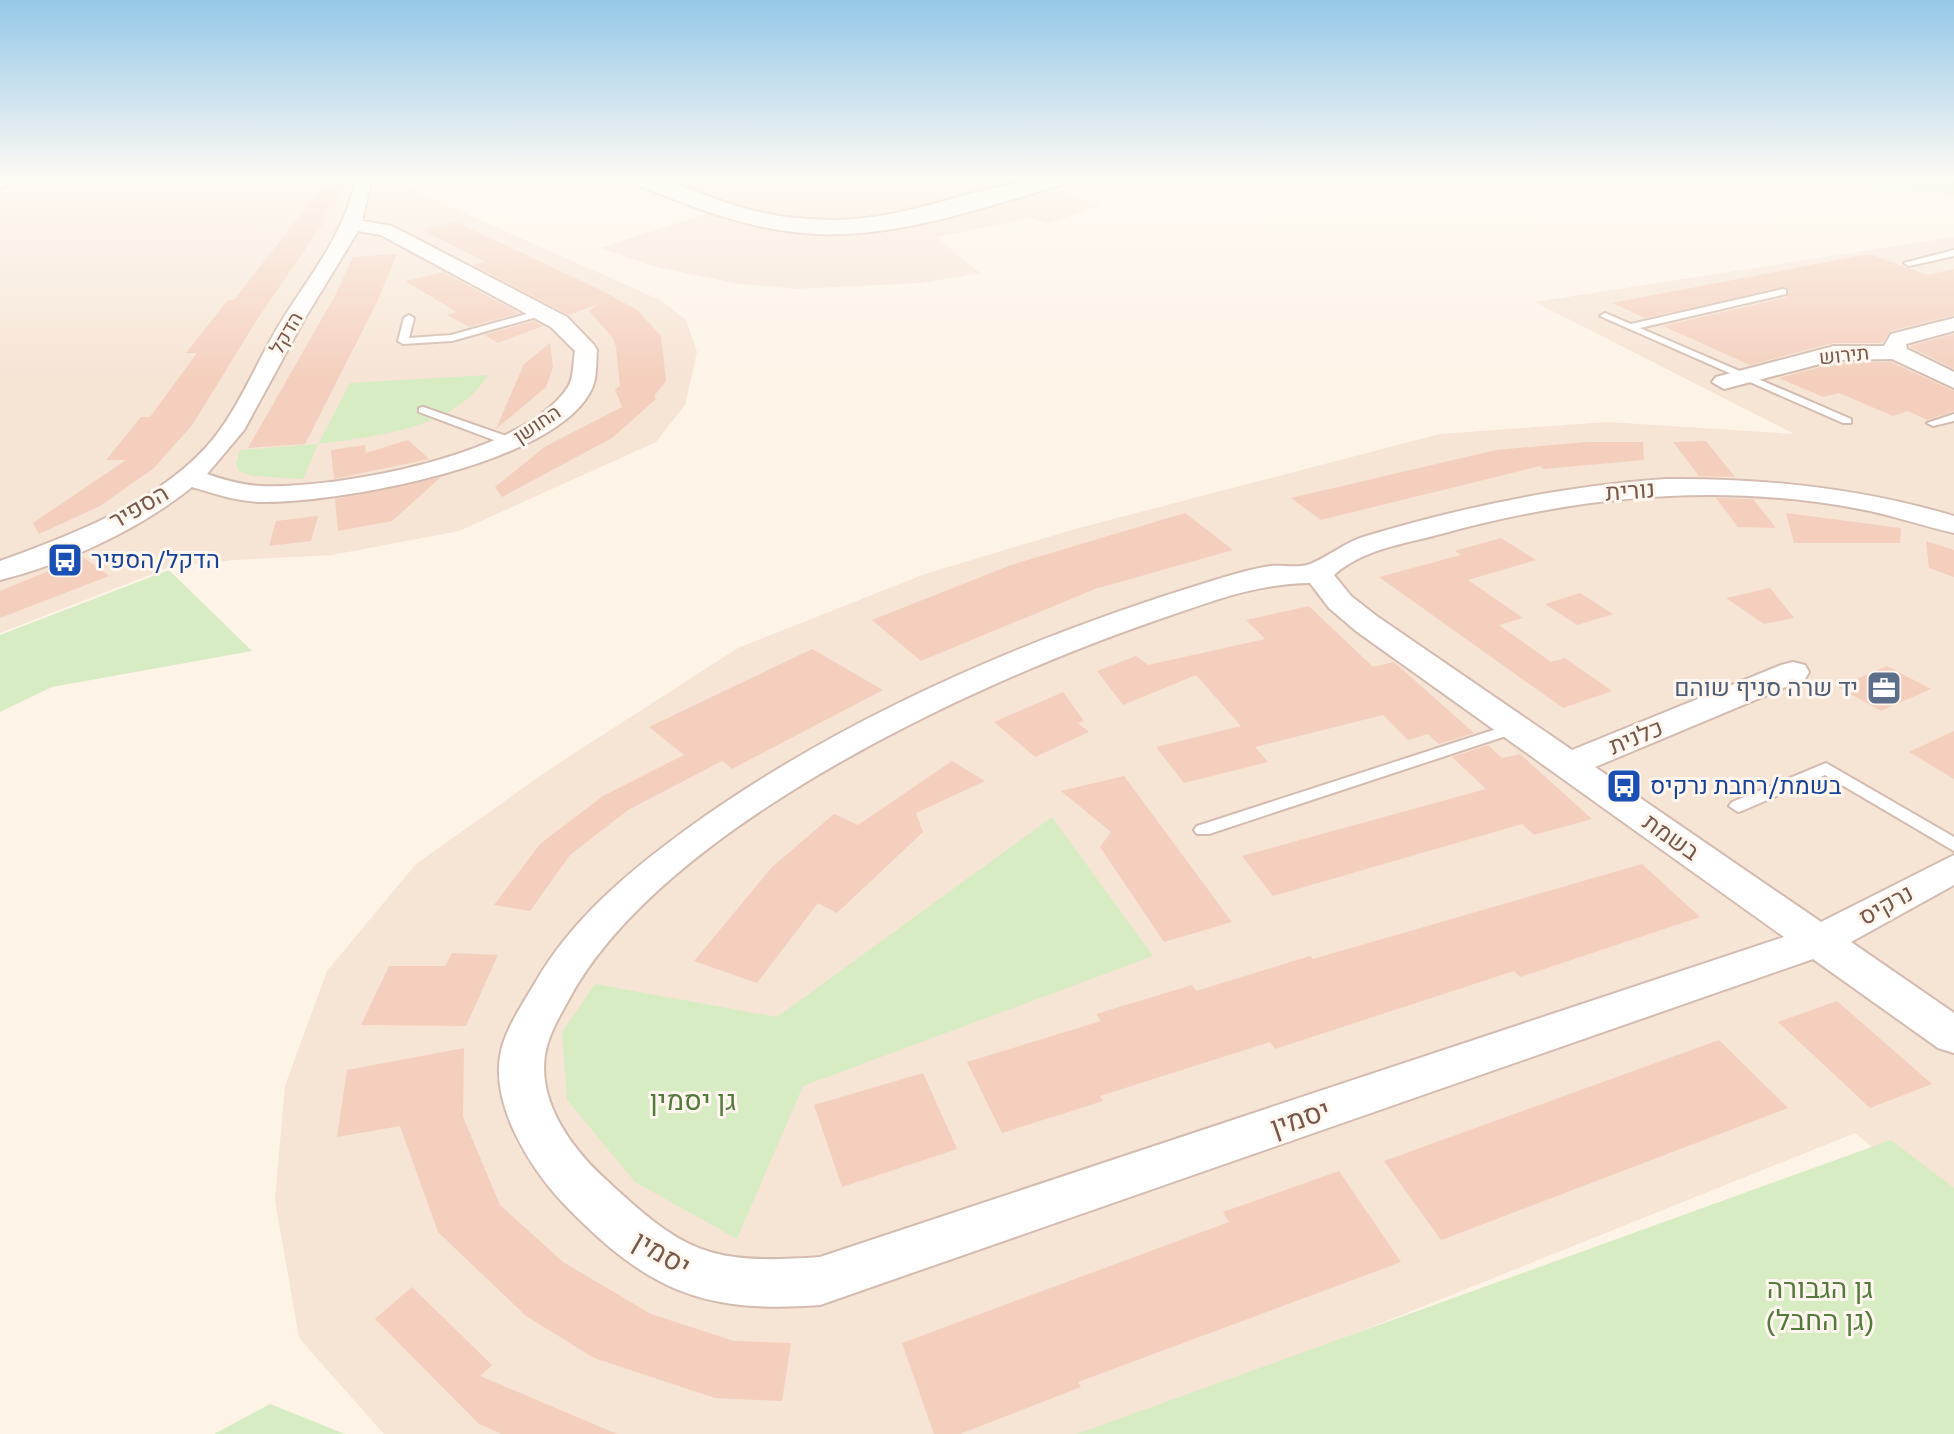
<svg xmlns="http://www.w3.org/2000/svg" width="1954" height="1434" font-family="'Golos Text',Heebo,sans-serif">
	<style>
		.residential { fill: #f6e4d5 }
		.green { fill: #d8ecc4 }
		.building { fill: #f4cfbd }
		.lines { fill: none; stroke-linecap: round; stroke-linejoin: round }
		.lane-casing { stroke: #d3bcaf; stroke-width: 4 }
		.street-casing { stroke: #d3bcaf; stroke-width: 4 }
		.secondary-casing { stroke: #d6bbac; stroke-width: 4 }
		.lane { fill: #fff; fill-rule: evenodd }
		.street { fill: #fff; fill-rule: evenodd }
		.secondary { fill: #fff; fill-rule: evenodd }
		.labels { text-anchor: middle; stroke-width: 6; stroke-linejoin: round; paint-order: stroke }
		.far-street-label { font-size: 20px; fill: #79574a; stroke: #fff7ef }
		.street-label { font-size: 24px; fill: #79574a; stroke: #fff7ef }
		.transit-label { font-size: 24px; fill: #164399; stroke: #fff7ef; text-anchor: start }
		.service-label { font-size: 24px; fill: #4e5e75; stroke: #fff7ef; text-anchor: end }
		.near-park-label { font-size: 28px; fill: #547a3e; stroke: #fff7ef }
		.near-street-label { font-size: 28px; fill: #79574a; stroke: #fff7ef }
	</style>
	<rect width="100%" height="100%" fill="#fdf3e7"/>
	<!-- residential -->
	<path class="residential" d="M0,178h394l-1,3 269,120 24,19 11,32 -12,53 -29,37 -197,89 -127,24 -98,5 -64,7 -170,66z
		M617,178h467l-36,11 54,16 -54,19 -18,-6 -94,19 44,36 -59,10 -126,6 -62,-6 -77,-16 -56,-19 106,-34z
		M1147,178h105l-28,16z
		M1954,237v977l-99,-81 -750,301h-721l-85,-96 -24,-138 10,-114 42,-115 89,-107 137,-97 185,-119 187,-74 150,-45 365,-95 167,-12 187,12 -259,-132z"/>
	<!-- green -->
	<path class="green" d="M1815,178h139v18z
		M488,375c-34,55 -113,61 -170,69l-15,35 -51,-3 -13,-5 -3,-7 4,-14 78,-6 32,-61z
		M169,570l83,81 -200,36 -52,25v-77z
		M1052,817l101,139 -350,130 -66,153 -102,-57 -68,-82 -5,-68 33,-48 182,33z
		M1891,1140l63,48v246h-877z
		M270,1404l75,30h-131z"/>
	<!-- building -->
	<path class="building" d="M329,178l18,1 -24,41 3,-1 -68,99 -65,106 -39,44 -54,38 -61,28 -6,-11 93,-63h-20l35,-43h9l47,-64h-11l42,-53h6z
		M456,222l147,69 34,19 24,26 5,45 -12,15 2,3 -44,39 -110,59 -7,-10 51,-41 76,-39 -7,-18 5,-3 -4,-39 -3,-9 -24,-27 9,-7 -29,11 -96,-50 12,-3 -63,-32z
		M397,254l-20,48 -72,142 -57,4 88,-154 17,-37z
		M1869,254l59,21 26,-6v46l-64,16 -8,12h-49l-83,22 -87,-39 124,-29v-10l-142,31 -33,-15z
		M443,272l76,41 -50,14 -22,-12 10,-3 -52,-31z
		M534,321l9,5 -45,17 -14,-8z
		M1954,334v35l-44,-22v-1z
		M550,343l3,24 -7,20 -50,42 28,-65z
		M1891,362l63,29v20l-27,9 -19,-9 -15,5 -54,-23 -16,4 -44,-19 56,-15z
		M408,440l21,19 -95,20 -3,-29 34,-5 1,8z
		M1706,441l29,36 -36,-1 -26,-34z
		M1586,442h57l1,18 -101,9 -3,-3 -219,54 -30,-22 205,-48z
		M441,477l-49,44 -54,10 -3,-32z
		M1716,498l37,1 23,29 -38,-1z
		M1185,513l48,37 -138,39 -174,72 -49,-41 139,-55z
		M1786,513l115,15 -1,15h-106z
		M318,516l-7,25 -42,5 7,-25z
		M1501,538l35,22 -68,20 55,38 -24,7 52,37 14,-4 47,33 -49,17 -184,-131 82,-22 -6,-4z
		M1926,541l28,9v27l-25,-9z
		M83,557l26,19 -109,42v-27z
		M1770,588l24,30 -30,6 -38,-26z
		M1580,593l33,21 -36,11 -32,-21z
		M1309,606l64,61 21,-5 80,71 -35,11 -11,-10 -20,6 -25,-25 -128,32 13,15 -84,21 -28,-36 85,-21 -45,-51 -73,30 -26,-34 39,-15 12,9 117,-26 -19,-19z
		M812,649l71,41 -151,79 -10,-8 -94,49 -58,45 -40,56 -36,-6 46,-61 63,-48 81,-41 -35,-28z
		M1887,666l44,23 -50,22 -43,-24z
		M1063,692l21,29 -6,2 11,9 -54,25 -41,-35z
		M1954,731v48l-45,-27z
		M1488,745l14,13 18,-4 72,65 -58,16 -12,-11 -249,72 -31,-40 244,-67 -34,-32z
		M952,761l33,20 -69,32 7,19 -86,81 -19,-10 -61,80 -63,-22 78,-94 62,-53 24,11z
		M1124,776l108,146 -68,20 -64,-95 11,-15 -50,-41z
		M1642,864l58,53 -180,60 -6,-6 -239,78 -5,-7 -170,54 3,5 -101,32 -35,-71 134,-41 -5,-7 96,-29 4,6 114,-35 3,3z
		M452,953l46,2 -32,71 -105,-1 28,-59h56z
		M1837,1001l95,83 -62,24 -92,-86z
		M1719,1040l69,68 -347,132 -57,-79z
		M464,1048l-1,69 37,88 63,57 88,52 83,27 57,2 -9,58 -67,-3 -121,-40 -68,-42 -88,-84 -38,-106 -63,11 10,-67z
		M923,1073l34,76 -115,38 -28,-82z
		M1339,1171l62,91 -323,120 3,5 -121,47h-26l-32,-91 327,-121 -6,-10z
		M412,1287l80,78 -12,11 137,58h-115l-23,-10 -104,-105z"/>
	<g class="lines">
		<defs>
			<path id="lane" d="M1954,250v6l-45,10 -5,-3z
				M1783,289l3,1v4l-146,34 211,91v4h-8l-243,-107 5,-3 26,11z
				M541,310l3,1v4l-92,26 -49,3 -5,-3 6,-23 5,-3 5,3 -5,20 42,-3z
				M423,407l92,32 2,3 -2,3h-8l-88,-33v-4z
				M1954,414v7l-21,5 -6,-3z
				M1515,723l8,5 -2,3 -312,103h-12l-3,-4 3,-4z
				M1826,763l128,74v14l-129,-76 -81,35 -6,2 -9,-6 3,-4z"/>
			<path id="street" d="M0,178h20l-20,10z
				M356,178h16l-10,43 30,5 175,91 27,28 3,5c-1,11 0,26 -4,36 -31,78 -255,117 -330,116 -24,0 -48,-8 -71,-15 -52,42 -127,77 -192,93v-19c74,-27 163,-60 214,-123 29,-37 45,-82 70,-121 29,-46 61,-84 72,-139zM358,231l23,4 170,92 24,24c-2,11 -1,27 -7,36 -44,68 -230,102 -307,99 -19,-1 -37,-6 -54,-12l37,-44 61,-112z
				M1954,318v13l-48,13 1,5 47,23v16l-62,-29 -57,1 -111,29 -12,-7 4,-5 118,-31h50l7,-12z
				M1666,479c99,-1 193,9 288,37v17c-31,-7 -62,-18 -94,-24 -142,-27 -281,-13 -419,25 -37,10 -78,15 -107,41l17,21 27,21 194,133 209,-85 12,-3 12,3 4,7 -4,7 -210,88 226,155 133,-67v30l-103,57 103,71v40l-16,-5 -125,-89 -993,346c-120,9 -174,-16 -257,-102 -33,-35 -71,-96 -63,-147 4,-25 22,-51 35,-73 36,-63 93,-111 152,-154 159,-115 344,-193 531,-250 17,-5 36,-11 53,-13 11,-1 25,2 36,-1 13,-3 37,-22 56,-28 99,-30 200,-51 303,-58zM1310,583l19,25 27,23 428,306 -964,320c-112,8 -136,-4 -218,-81 -31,-29 -64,-74 -57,-121 3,-19 14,-38 23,-54 92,-174 408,-319 589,-381 54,-18 95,-36 153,-37z"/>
			<path id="secondary" d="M629,178c40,-1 74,18 111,29 32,10 64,13 97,13 81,-1 158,-44 234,-42l-3,5c-85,24 -175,58 -265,50 -60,-5 -115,-28 -171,-50z"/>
		</defs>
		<!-- lane casing -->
		<use href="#lane" class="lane-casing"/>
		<!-- street casing -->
		<use href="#street" class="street-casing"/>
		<!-- secondary casing -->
		<use href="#secondary" class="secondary-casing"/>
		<!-- lane -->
		<use href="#lane" class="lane"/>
		<!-- street -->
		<use href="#street" class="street"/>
		<!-- secondary -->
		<use href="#secondary" class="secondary"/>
	</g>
	<!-- sky -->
	<linearGradient id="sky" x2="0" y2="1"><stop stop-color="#95c8e8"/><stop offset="0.47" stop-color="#fefaf4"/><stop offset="1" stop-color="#fefaf4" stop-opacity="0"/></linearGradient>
	<rect width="1954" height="379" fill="url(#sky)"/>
	<!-- icons -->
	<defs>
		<symbol id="bus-square" viewBox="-11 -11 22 22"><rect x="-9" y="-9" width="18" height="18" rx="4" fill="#1a4fb4" stroke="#fff7ef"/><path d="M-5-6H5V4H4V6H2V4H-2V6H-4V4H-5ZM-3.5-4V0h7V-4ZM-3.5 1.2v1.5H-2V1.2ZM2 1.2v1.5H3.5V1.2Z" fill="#fff"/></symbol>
		<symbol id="office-square" viewBox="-11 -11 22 22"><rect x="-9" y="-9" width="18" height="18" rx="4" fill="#5c6f8a" stroke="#fff7ef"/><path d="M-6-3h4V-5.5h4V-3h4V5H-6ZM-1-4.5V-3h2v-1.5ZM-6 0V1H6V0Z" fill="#fff"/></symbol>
	</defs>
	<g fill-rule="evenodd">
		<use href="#bus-square" x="45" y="540" width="40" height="40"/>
		<use href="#office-square" x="1864" y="668" width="40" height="40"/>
		<use href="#bus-square" x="1604" y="766" width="40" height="40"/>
	</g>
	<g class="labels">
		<!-- far-street labels -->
		<g class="far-street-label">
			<text transform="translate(286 333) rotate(-60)" y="7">הדקל</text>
			<text transform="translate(1844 355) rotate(-6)" y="7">תירוש</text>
			<text transform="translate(537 424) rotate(-34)" y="7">החושן</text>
		</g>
		<!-- street labels -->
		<g class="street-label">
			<text transform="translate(1630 491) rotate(-4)" y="8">נורית</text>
			<text transform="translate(139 507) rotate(-30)" y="8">הספיר</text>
			<text transform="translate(1636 737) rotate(-22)" y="8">כלנית</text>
			<text transform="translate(1671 837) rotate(35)" y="8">בשמת</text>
			<text transform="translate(1886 905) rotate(-29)" y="8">נרקיס</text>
		</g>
		<!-- transit labels -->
		<g class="transit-label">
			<text x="91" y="568">הדקל/הספיר</text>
			<text x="1650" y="794">בשמת/רחבת נרקיס</text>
		</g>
		<!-- service labels -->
		<g class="service-label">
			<text x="1858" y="696">יד שרה סניף שוהם</text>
		</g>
		<!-- near-park labels -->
		<g class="near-park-label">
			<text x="693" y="1110">גן יסמין</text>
			<text x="1820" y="1298">גן הגבורה<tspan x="1820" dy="32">(גן החבל)</tspan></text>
		</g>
		<!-- near-street labels -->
		<g class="near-street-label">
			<text transform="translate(1300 1118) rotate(-19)" y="10">יסמין</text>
			<text transform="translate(662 1253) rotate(30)" y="10">יסמין</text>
		</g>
	</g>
</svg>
